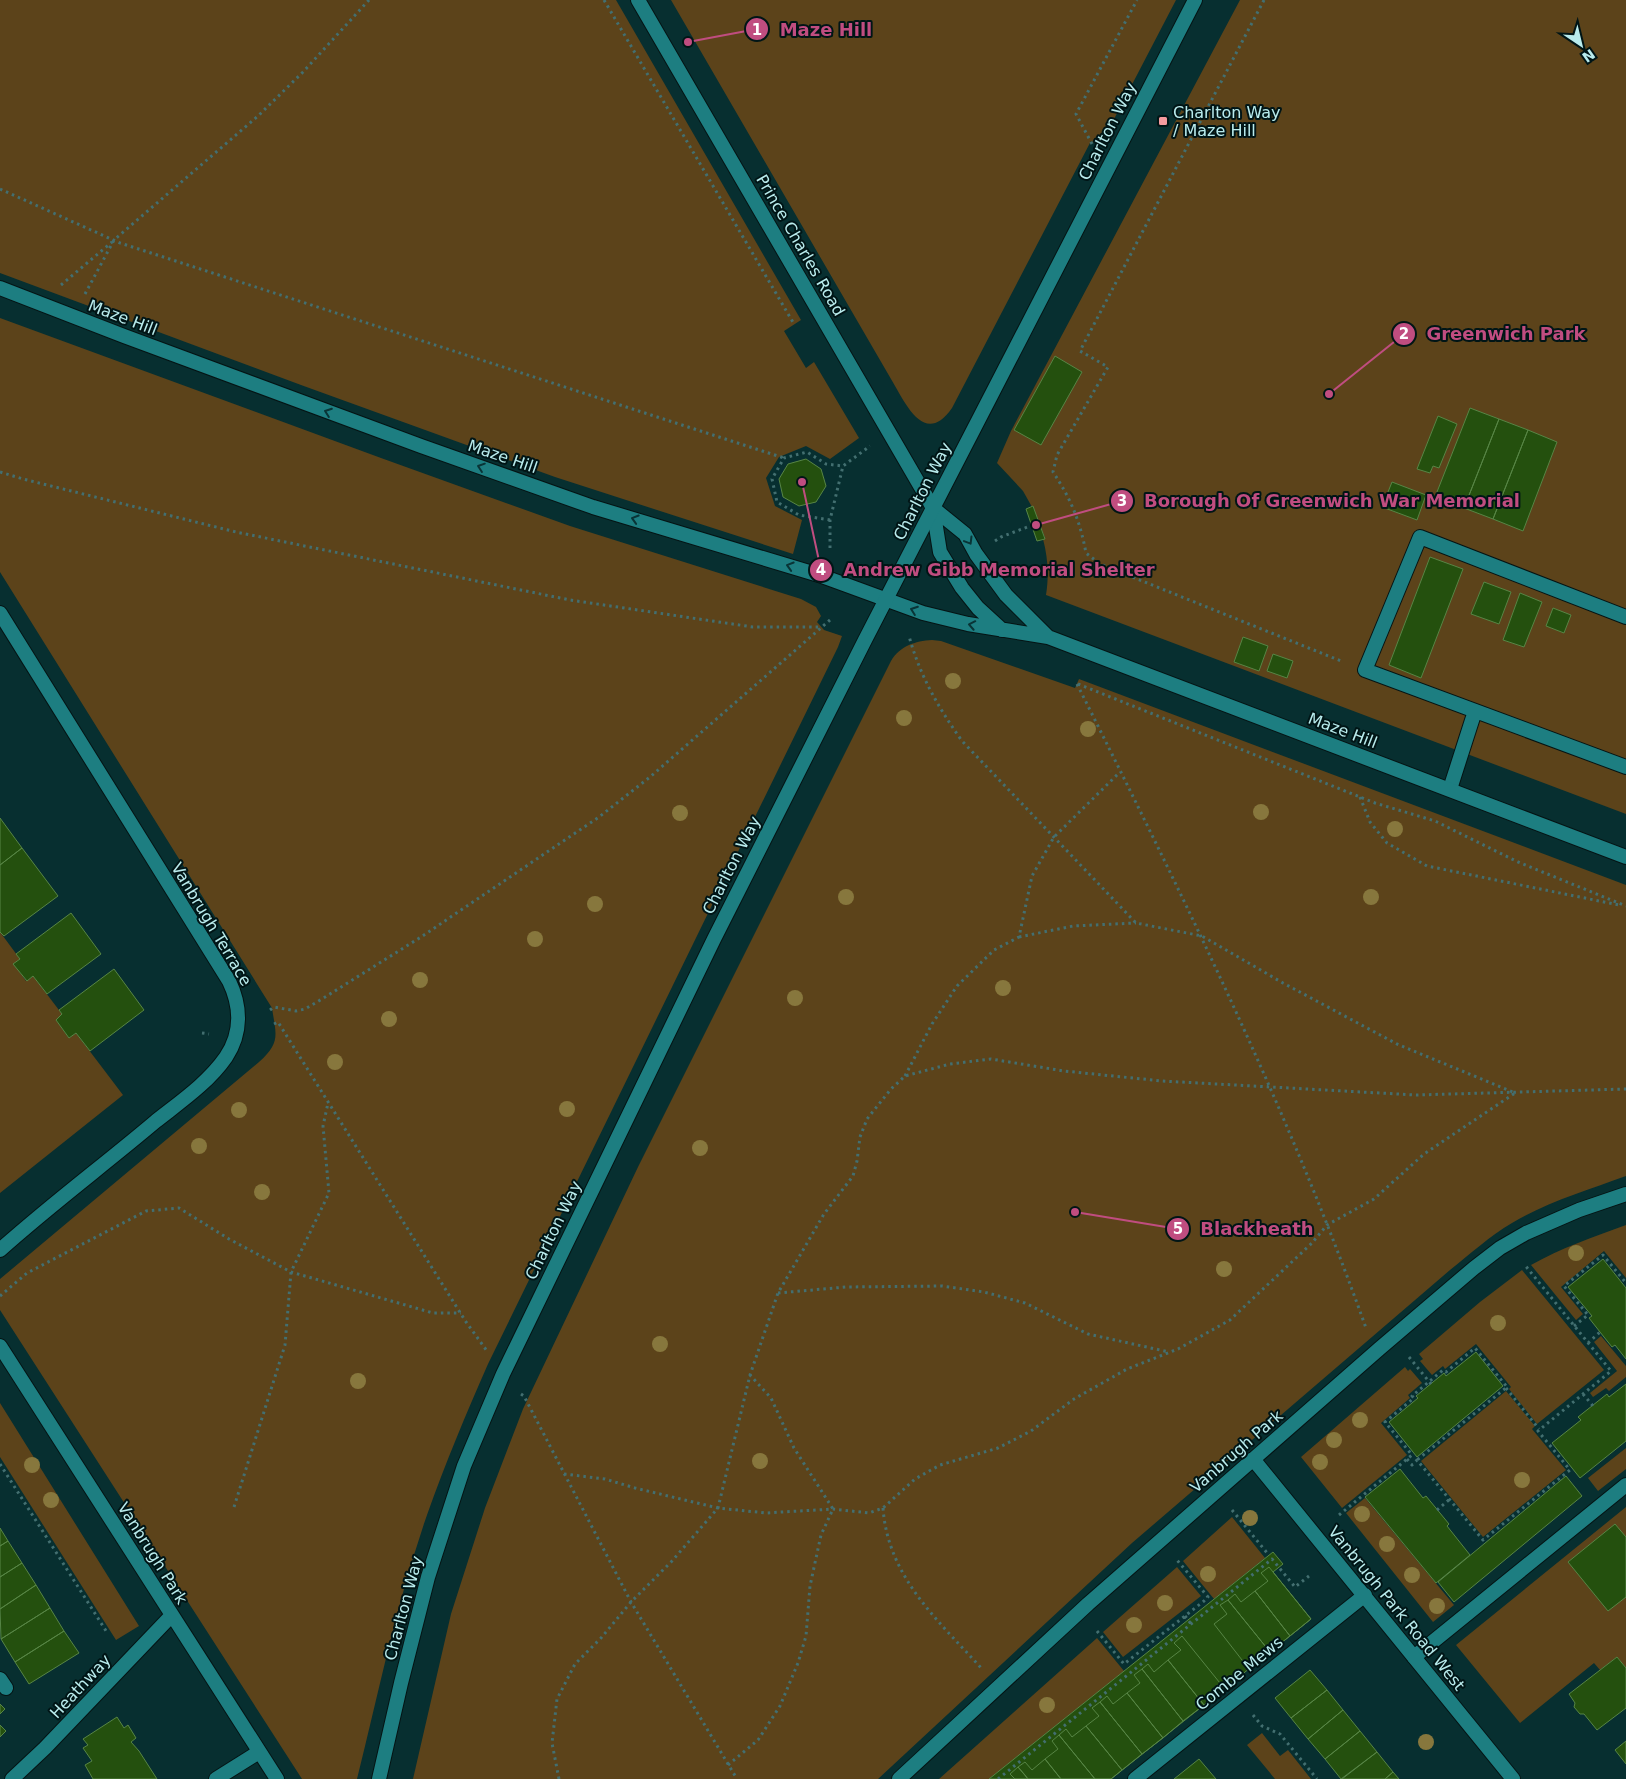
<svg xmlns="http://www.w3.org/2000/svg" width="1626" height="1779" font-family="'DejaVu Sans',sans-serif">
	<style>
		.green { fill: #5c431a }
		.building { fill: #24500e; stroke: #578545 }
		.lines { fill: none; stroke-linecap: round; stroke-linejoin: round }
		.service-casing { stroke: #051414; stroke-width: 16 }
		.minor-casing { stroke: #051414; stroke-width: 16 }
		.tertiary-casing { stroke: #051414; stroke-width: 16 }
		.secondary-casing { stroke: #051414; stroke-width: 16 }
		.path { stroke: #436f70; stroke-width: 3; stroke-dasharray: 2.5 4; stroke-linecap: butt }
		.service { stroke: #1d7e81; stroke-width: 14 }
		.minor { stroke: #1d7e81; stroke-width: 14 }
		.tertiary { stroke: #1d7e81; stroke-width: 14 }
		.secondary { stroke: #1d7e81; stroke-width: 14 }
		.tree { fill: #87773d }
		.oneway { stroke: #093436 }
		.poi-dot { fill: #f59b9e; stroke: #001516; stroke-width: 2 }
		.labels { text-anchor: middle; stroke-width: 4; stroke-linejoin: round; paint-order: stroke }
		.poi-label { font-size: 16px; fill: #b9eced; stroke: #001516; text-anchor: start }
		.street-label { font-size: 16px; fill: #b9eced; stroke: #001516 }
		.leader { fill: none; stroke: #c04d80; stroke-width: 2 }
		.callout-dot { fill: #c04d80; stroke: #001516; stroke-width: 2 }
		.mark-label { font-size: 15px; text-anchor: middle; font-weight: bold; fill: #fff }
		.callout-label { font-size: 18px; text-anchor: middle; font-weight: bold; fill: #c04d80; stroke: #001516; stroke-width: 4; stroke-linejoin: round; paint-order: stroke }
	</style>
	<rect width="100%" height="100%" fill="#072f30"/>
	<!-- green -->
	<path class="green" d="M0,0h616l185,320 -17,11 22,37 8,-6 45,76 -29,21 -24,-13 -27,11 -13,21 9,28 27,14 -9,34 -238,-77 -254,-92 -301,-112z
		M671,0h505l-76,146 -9,-5 -139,267c-28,40 -47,-6 -61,-29z
		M1240,0h386v814l-580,-219c3,-19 2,-37 -3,-56l2,-1 -12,-31h-1l-9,-16 -26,-28 14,-32z
		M0,318l381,140 189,68 231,73 15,8 5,9 -4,6 7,8 18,6 -4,11 -350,717c-22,50 -43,100 -61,151 -30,86 -48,176 -70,264h-55l-302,-469v-31l259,-217c22,-20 17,-27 13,-54l-272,-436z
		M932,640l9,1 134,47 4,-9 547,206v291c-38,14 -79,26 -114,47 -22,13 -42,31 -62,47l-318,273 -254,236h-465l38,-165 34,-106 38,-99 115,-242 253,-506c9,-15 24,-20 41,-21z
		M0,932l20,27 -6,5 12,17 7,-5 29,38 -6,6 13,18 7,-5 47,62 -123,98z
		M1626,1225v53l-22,-27 -43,36 22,27 -7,6 -45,-55c30,-17 62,-28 95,-40z
		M1522,1270l82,100 -67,54 -28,-35 2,-2 -35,-43 -31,25 -2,-3 -11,9 -12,-14 3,-2 -4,-5 61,-52z
		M1601,1336l25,30v11l-17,14 -3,-3 -13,9 -3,-4 27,-22 -23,-29z
		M1405,1367l3,4 2,-2 12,14 -14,12 2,3 -29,25 26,32 -65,53 -41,-51z
		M1506,1391l29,35 -3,3 34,41 -83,67 -62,-76z
		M0,1403l139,223 -23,14 -116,-183z
		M1626,1448v21l-28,22 -10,-13z
		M1365,1498l89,107 -21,17 -87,-109z
		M1626,1507v161l-9,-11 -17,13 -6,-7 -74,60 -64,-78z
		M1232,1517l33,41 -51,41 -31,-38z
		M1177,1567l24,29 -78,61 -20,-25z
		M1097,1638l27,33 -135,108h-50z
		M1262,1733l18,23 8,-6 23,29h-36l-28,-34z"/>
	<!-- building -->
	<path class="building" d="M1055,356l27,16 -41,73 -27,-15z
		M1470,408l29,11 -35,89 -29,-11z
		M1438,416l19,8 -18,44 -6,-2 -3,7 -13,-4z
		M1499,419l29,11 -35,89 -29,-11z
		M1528,430l29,12 -34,89 -30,-12z
		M806,459l15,10 5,17 -10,16 -17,4 -16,-9 -4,-18 9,-15z
		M1392,482l34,13 -9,25 -35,-13z
		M1033,506l12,33 -8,2 -11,-32z
		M1430,557l33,12 -42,109 -32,-13z
		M1484,582l27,10 -12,32 -28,-10z
		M1520,593l22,9 -18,45 -21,-7z
		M1553,608l18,7 -7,18 -18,-7z
		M1243,637l25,9 -9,25 -25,-9z
		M1273,654l20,7 -6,17 -20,-7z
		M0,818l22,30 -22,17z
		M22,848l36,48 -54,40 -4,-4v-67z
		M71,913l30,41 -54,40 -14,-18 -6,5 -14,-17 7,-5 -4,-5z
		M114,969l30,41 -54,41 -14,-18 -7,5 -13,-18 6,-6 -3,-4z
		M1603,1259l23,29v71l-11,-14 -3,2 -12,-15 -11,-14 3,-2 -24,-29z
		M1476,1352l27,34 -86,71 -28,-35 29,-24 -2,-2 28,-23 2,3z
		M1626,1384v57l-46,37 -28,-35 29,-23 -3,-3 29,-23 2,3z
		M1400,1469l23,29 3,-2 23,28 -2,2 23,29 -34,28 -71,-86z
		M1566,1476l16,20 -128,106 -16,-20z
		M1615,1524l11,13v60l-18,14 -40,-49z
		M0,1528l8,13 -8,5z
		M8,1541l14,22 -22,14v-31z
		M1273,1552l10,12 -10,8 38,47 -107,86 -93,74h-122z
		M22,1563l14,22 -36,24v-32z
		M1269,1567l42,52 -21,17 -35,-45 13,-10 -7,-8z
		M36,1585l14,23 -49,31 -1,-30z
		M1255,1591l35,45 -20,16 -42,-52 7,-6 6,8z
		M1228,1600l42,52 -21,17 -35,-45 13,-10 -7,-9z
		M50,1608l14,23 -49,31 -14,-23z
		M64,1631l15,22 -50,31 -14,-22z
		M1182,1636l42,52 -20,17 -36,-45 13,-10 -7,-7z
		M1617,1657l9,11v40l-29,22 -13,-16h-4l-6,-7 1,-4 -6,-9z
		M1168,1660l36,45 -21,16 -41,-52 6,-5 6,8z
		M1142,1669l41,52 -20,17 -36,-45 13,-10 -6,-8z
		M1310,1670l17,20 -36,28 -16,-20z
		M1327,1690l16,20 -35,29 -17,-21z
		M1127,1693l36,45 -21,16 -42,-52 7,-6 6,8z
		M1100,1702l42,52 -20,16 -36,-44 13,-10 -7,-8z
		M0,1704l5,5 -5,5z
		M1343,1710l17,21 -35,28 -17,-20z
		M117,1717l7,11 4,-3 8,13 -5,4 8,9 18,28h-64l-8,-14 7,-4 -9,-13 5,-3 -5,-6z
		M0,1725l6,6 -6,6z
		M1086,1726l36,44 -11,9h-16l-36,-44 7,-6 6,8z
		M1360,1731l17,21 -36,27 -16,-20z
		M1059,1735l36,44h-34l-16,-20 13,-10 -6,-8z
		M1626,1741v23l-11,-14z
		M1377,1752l16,20 -8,7h-43z
		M1045,1759l16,20h-33l-10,-12 7,-5 7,8z
		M1199,1759l17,20h-42z
		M1018,1767l7,8 3,4h-13l-5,-5z
		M1393,1772l6,7h-14z"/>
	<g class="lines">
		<defs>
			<path id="service" d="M1626,617l-206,-80 -55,133 261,97
				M1450,789l25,-78
				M1414,1657l212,-172
				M0,1679l6,9"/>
			<path id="minor" d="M0,613l229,368c12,25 13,52 -3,76 -18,26 -46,45 -70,64 -52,44 -106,84 -156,129
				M0,1346l277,433
				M1253,1459l260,320
				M12,1779l33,-31 127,-133
				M216,1779l43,-27
				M899,1779l189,-175 291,-255 95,-81 26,-20 26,-15 53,-23 47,-16
				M1135,1779l230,-184"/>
			<path id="tertiary" d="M638,0l295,508 32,26 11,20 30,41 42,42
				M0,288l124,48 297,110 172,61 226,68 104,38 45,11 80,13 578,220
				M933,508l7,44 22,36 16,20 24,22"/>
			<path id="secondary" d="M379,1779l22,-96 27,-106 36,-111 39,-92 211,-435 151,-299 330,-640"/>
		</defs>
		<!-- service casing -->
		<use href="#service" class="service-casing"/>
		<!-- minor casing -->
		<use href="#minor" class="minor-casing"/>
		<!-- tertiary casing -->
		<use href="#tertiary" class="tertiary-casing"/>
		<!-- secondary casing -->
		<use href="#secondary" class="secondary-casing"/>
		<!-- path -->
		<path class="path" d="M604,0l190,324
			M1264,0l-184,351 28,16 -51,88 -4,17c18,27 27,49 33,81l14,11 241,97
			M1092,144l-16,-30 61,-114
			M0,189l120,54 664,215
			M61,285l51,-43
			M85,294l29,-54 144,-124 45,-44 66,-72
			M0,472l23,7 213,53 334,68 183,27h69
			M830,520l-31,-5 -22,-13 -5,-23 12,-21 23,-6 19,12 17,2
			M995,541l6,-4 29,-11
			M830,548v-28l13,-54 27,-20
			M1077,684c105,210 210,422 289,644
			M1078,684l297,119 60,18 83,41 108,44
			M1360,797l10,25 17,21 40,23 192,39
			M1019,937l54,-11 63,-3
			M270,1010l4,-3 22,4 9,-2 17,-10 99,-62 178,-120 51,-40 180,-157
			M274,1024l4,-2 188,300 21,29
			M202,1033l7,1
			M905,1076l27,-52 25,-38 37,-36 25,-13 13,-61 22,-39 66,-65
			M778,1293l68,-6 96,-1 42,6 41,11 63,31 81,18
			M0,1296l27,-23 119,-62 33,-3 50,31 62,33 142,41h28
			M1574,1326l14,-11 -24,-29 39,-31 23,28
			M1588,1343l12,-11
			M1409,1357l22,27
			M1506,1388l33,41
			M521,1394l3,2 107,206 106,177
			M1583,1394l10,12
			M1407,1459l5,6 5,-5 66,80 87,-70 -32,-39 73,-60 -87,-107
			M0,1464l108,170
			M564,1474l41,5 30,9 83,20 48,5 67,-4 36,4 14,-5 32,-29 25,-14 58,-17 33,-17 43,-32 53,-30 51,-20 52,-29 82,-77 15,-18 47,-26 50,-45 91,-61 -118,-49 -114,-61 -81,-47 -66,-13 -174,-182c-24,-34 -42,-65 -53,-105
			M234,1507l51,-162 6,-73 38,-79 -6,-67 5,-23
			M883,1508c5,70 56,113 99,161
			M1232,1510l36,44
			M1437,1510l13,-11
			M1339,1515l73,-60 -27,-33 29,-24 -2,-2 31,-26 3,2 29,-24 32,39 -90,73
			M1185,1616l6,8
			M1097,1631l27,33 80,-63 4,-4 -31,-37
			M1253,1715l9,11 18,8 37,45
			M728,1765l30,-25 22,-34 18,-43 8,-27 4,-50 11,-51 12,-26 -39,-61 -23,-50 -21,-23
			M559,1779l-7,-36 5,-44 18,-35 26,-26 30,-36 41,-41 46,-53 32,-133 28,-82 46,-79 29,-38 4,-15 3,-24 7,-18 24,-30 14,-13 45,-12 41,-5 73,12 98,10 254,14 210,-6
			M998,1779l274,-220 23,28 14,-11"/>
		<!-- service -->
		<use href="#service" class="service"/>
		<!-- minor -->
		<use href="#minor" class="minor"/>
		<!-- tertiary -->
		<use href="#tertiary" class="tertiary"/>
		<!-- secondary -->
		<use href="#secondary" class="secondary"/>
	</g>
	<!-- trees -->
	<g class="tree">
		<circle cx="953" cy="681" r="8"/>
		<circle cx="904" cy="718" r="8"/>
		<circle cx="1088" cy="729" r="8"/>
		<circle cx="1261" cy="812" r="8"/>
		<circle cx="680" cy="813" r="8"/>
		<circle cx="1395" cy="829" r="8"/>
		<circle cx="846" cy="897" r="8"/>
		<circle cx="1371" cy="897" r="8"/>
		<circle cx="595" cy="904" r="8"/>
		<circle cx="535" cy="939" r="8"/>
		<circle cx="420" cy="980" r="8"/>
		<circle cx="1003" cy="988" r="8"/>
		<circle cx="795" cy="998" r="8"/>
		<circle cx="389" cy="1019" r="8"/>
		<circle cx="335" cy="1062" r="8"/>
		<circle cx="567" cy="1109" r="8"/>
		<circle cx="239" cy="1110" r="8"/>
		<circle cx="199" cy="1146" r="8"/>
		<circle cx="700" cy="1148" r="8"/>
		<circle cx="262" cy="1192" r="8"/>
		<circle cx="1576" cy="1253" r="8"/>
		<circle cx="1224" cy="1269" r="8"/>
		<circle cx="1498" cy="1323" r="8"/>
		<circle cx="660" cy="1344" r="8"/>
		<circle cx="358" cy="1381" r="8"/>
		<circle cx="1360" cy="1420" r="8"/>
		<circle cx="1334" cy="1440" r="8"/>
		<circle cx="760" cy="1461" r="8"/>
		<circle cx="1320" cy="1462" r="8"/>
		<circle cx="32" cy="1465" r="8"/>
		<circle cx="1522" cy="1480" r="8"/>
		<circle cx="51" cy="1500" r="8"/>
		<circle cx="1362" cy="1514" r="8"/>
		<circle cx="1250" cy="1518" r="8"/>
		<circle cx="1387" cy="1544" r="8"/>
		<circle cx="1208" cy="1574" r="8"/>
		<circle cx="1412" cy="1575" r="8"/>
		<circle cx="1165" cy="1603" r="8"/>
		<circle cx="1437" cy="1606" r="8"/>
		<circle cx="1134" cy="1625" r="8"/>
		<circle cx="1047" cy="1705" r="8"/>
		<circle cx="1426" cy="1742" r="8"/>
	</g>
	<!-- one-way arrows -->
	<defs><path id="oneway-chevron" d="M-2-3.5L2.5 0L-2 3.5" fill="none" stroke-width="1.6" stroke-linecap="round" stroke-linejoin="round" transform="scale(1.25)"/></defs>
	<g class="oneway">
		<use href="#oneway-chevron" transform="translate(328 412) rotate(-160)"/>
		<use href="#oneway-chevron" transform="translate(481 467) rotate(-161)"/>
		<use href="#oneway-chevron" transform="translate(635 519) rotate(-163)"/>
		<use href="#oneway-chevron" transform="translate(969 541) rotate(59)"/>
		<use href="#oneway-chevron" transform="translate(790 566) rotate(-163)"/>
		<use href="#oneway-chevron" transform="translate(914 610) rotate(-160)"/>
		<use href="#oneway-chevron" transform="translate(972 625) rotate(-169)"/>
	</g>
	<!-- markers -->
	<rect class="poi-dot" x="1158" y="116" width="10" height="10" rx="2.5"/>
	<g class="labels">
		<!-- poi labels -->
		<g class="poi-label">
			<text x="1173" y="118">Charlton Way<tspan x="1173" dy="18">/ Maze Hill</tspan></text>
		</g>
		<!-- street labels -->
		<g class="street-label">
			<text transform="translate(1107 131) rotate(-63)" y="6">Charlton Way</text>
			<text transform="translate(801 245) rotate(60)" y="6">Prince Charles Road</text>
			<text transform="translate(123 317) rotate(21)" y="6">Maze Hill</text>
			<text transform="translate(503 456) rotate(19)" y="6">Maze Hill</text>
			<text transform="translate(922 491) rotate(-63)" y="6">Charlton Way</text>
			<text transform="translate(1343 730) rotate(21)" y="6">Maze Hill</text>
			<text transform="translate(731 865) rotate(-63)" y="6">Charlton Way</text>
			<text transform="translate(212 924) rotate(59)" y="6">Vanbrugh Terrace</text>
			<text transform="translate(553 1230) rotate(-64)" y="6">Charlton Way</text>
			<text transform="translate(1236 1451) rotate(-41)" y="6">Vanbrugh Park</text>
			<text transform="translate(153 1553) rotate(58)" y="6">Vanbrugh Park</text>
			<text transform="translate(403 1608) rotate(-75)" y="6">Charlton Way</text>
			<text transform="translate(1397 1608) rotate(51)" y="6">Vanbrugh Park Road West</text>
			<text transform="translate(1239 1673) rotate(-39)" y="6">Combe Mews</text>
			<text transform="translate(80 1686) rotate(-47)" y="6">Heathway</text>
		</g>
	</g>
	<!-- callouts -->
	<path class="leader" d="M688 42L757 29M1329 394L1404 334M1036 525L1122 501M802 482L821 570M1075 1212L1178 1229"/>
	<g class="callout-dot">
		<circle cx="688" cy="42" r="5"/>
		<circle cx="1329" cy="394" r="5"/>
		<circle cx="1036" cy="525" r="5"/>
		<circle cx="802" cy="482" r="5"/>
		<circle cx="1075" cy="1212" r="5"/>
		<circle cx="757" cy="29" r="12"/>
		<circle cx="1404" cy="334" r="12"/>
		<circle cx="1122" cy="501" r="12"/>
		<circle cx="821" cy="570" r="12"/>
		<circle cx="1178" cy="1229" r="12"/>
	</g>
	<g class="mark-label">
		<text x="757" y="35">1</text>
		<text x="1404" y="339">2</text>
		<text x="1122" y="506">3</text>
		<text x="821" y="575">4</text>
		<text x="1178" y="1234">5</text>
	</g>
	<g class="callout-label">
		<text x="826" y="36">Maze Hill</text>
		<text x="1506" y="340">Greenwich Park</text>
		<text x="1332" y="507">Borough Of Greenwich War Memorial</text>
		<text x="999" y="576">Andrew Gibb Memorial Shelter</text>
		<text x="1257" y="1235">Blackheath</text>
	</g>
	<!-- north arrow -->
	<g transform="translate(1581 45) rotate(145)" stroke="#001516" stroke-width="4" paint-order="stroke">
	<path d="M0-4L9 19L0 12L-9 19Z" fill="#b9eced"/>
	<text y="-8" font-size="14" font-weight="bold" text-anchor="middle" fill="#b9eced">N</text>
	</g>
</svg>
